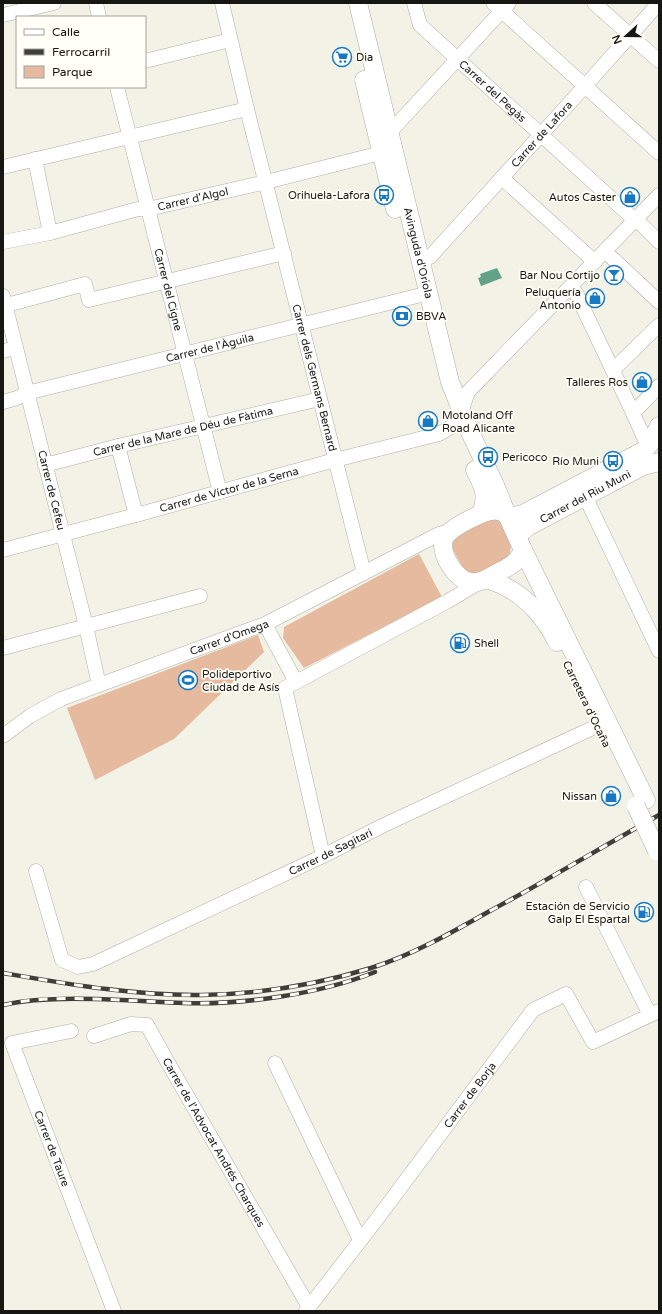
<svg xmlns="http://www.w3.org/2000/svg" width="662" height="1314" font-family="'Varela Round',sans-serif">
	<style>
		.green { fill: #e6ba9f }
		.water { fill: #62a287 }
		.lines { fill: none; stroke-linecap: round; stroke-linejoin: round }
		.minor-casing { stroke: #aeafa4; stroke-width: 15 }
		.major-casing { stroke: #aeafa4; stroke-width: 19 }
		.minor { stroke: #fff; stroke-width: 14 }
		.major { stroke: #fff; stroke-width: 18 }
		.rail-casing { stroke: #3f3f39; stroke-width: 4.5 }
		.rail { stroke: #fffff8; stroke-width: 3; stroke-dasharray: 9; stroke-linecap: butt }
		.major-bridge-casing { stroke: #aeafa4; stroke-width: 19; stroke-linecap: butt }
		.major-bridge { stroke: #fff; stroke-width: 18 }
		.labels { text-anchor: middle; stroke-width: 3.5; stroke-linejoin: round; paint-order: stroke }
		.poi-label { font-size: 11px; fill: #161612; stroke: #fffff8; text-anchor: end }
		.street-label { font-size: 11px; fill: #161612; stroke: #fffff8 }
	</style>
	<rect width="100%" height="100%" fill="#f2f2e6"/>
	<!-- green -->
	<path class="green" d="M496,518l5,5 10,22 -1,8 -5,6 -28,14h-7l-7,-5 -12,-22 1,-6 30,-20z
		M419,554l23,43 -138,71 -21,-30 1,-11z
		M258,635l6,17 -90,87 -79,41 -28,-72z"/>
	<!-- water -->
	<path class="water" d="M497,268l5,10 -21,8 -3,-8 3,-1 -1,-3z"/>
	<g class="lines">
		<defs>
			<g id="minor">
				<path d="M96,3l3,14"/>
				<path id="s1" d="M222,3l25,106 117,464"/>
				<path id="s2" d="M414,3l6,22 215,195"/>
				<path d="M493,3l166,150"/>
				<path d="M594,3l65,58"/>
				<path d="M3,15l51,-12"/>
				<path d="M145,61l85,-21"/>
				<path id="s3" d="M117,87l103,405"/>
				<path d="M390,132l119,-129"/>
				<path d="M35,159l15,74"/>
				<path d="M3,167l244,-58"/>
				<path d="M502,178l93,84"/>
				<path d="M641,224l18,18"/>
				<path id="s4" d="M3,242l47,-9 88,-24h10l118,-27 115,-29"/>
				<path d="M611,257l48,45"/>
				<path id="s5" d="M420,258l10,-1 155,-171 74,-83"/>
				<path d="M571,287l5,6 57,120 13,29 -1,8"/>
				<path id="s6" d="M3,296l83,330 13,59"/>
				<path d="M3,306l82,-22 4,16 195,-47"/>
				<path d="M3,351l13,-3"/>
				<path d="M613,370l46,-45"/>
				<path id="s7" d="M3,402l14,-4 10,-5 390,-97"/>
				<path d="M633,413l26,-27"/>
				<path d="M118,446l18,69"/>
				<path id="s8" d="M45,465l73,-19 202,-47"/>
				<path d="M585,496l74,155"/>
				<path id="s9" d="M3,550l133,-35 199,-55 104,-26 15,-9 7,-13 7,-20 191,-197"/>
				<path d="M265,624l31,58"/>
				<path d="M3,648l197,-52"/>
				<path id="s10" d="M3,736l27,-20 31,-17 204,-75 174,-90 14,-4"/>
				<path d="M323,856l-38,-168 163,-87 32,-19"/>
				<path id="s11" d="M36,871l26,89 16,7 15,-3 230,-108 61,-31 213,-99"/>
				<path d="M586,887l64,128"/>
				<path id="s12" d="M71,1031l-59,12 102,268"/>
				<path id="s13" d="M94,1036l37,-12 16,1 20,36 142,246"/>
				<path d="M275,1063l85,177"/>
				<path id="s14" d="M306,1311l74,-96 153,-205 33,-16 27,48 66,-31"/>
			</g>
			<g id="major">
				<path id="s15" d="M358,3l92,379 20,50 25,53 12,30 16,35 123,250"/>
				<path d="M364,80l31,129"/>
				<path d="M475,470c9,18 13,24 6,44"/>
				<path id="s16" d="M518,539l3,-7 8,-6 114,-60 16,-4"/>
				<path d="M523,550c-6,13 -11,15 -24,22 -8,4 -18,12 -28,10 -15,-1 -34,-31 -26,-45 6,-9 27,-19 36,-23 7,-3 14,-5 21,-2 3,2 5,4 9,4 4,0 8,-1 12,-2l122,-64 6,-8 8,-16"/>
				<path d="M486,579c6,2 12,4 18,7 23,11 42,33 53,56"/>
			</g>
		</defs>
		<!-- minor casing -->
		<use href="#minor" class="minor-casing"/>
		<!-- major casing -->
		<use href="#major" class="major-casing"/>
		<!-- minor -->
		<use href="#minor" class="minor"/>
		<!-- major -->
		<use href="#major" class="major"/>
		<defs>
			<path id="rail" d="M3,973c65,11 132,23 199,22 57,-1 114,-10 169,-27 41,-13 80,-35 117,-56 58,-31 114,-65 171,-97
				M3,1005c30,-7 62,-7 93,-6 30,1 59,3 88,4 59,2 136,-9 191,-31"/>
		</defs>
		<!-- rail casing -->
		<use href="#rail" class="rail-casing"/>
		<!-- rail -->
		<use href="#rail" class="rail"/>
		<defs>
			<path id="major-bridge" d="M636,806l21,45"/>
		</defs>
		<!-- major-bridge casing -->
		<use href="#major-bridge" class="major-bridge-casing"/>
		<!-- major-bridge -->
		<use href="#major-bridge" class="major-bridge"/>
	</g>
	<!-- icons -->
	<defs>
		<symbol id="supermarket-ring" viewBox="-11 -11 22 22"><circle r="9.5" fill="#fffff8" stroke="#1778c4" stroke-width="1.5"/><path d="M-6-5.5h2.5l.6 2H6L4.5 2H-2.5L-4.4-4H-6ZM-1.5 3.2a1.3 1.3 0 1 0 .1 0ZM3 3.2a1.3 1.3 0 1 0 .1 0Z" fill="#1778c4"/></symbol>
		<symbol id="bus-ring" viewBox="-11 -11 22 22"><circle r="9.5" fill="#fffff8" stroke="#1778c4" stroke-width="1.5"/><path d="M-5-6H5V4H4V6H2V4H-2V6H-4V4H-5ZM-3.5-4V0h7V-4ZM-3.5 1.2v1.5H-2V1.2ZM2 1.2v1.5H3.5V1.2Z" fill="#1778c4"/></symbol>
		<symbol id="shop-ring" viewBox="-11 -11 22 22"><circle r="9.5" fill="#fffff8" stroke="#1778c4" stroke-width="1.5"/><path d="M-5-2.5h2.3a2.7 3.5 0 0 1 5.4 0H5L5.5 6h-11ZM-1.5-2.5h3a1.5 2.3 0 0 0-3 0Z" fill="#1778c4"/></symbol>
		<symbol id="bar-ring" viewBox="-11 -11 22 22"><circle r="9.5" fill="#fffff8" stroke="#1778c4" stroke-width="1.5"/><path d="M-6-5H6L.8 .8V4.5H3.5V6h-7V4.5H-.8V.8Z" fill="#1778c4"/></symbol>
		<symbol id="bank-ring" viewBox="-11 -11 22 22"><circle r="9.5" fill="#fffff8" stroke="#1778c4" stroke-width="1.5"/><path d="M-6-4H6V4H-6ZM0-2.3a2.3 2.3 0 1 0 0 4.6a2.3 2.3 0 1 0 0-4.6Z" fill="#1778c4"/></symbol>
		<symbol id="fuel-ring" viewBox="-11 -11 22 22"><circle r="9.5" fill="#fffff8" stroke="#1778c4" stroke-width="1.5"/><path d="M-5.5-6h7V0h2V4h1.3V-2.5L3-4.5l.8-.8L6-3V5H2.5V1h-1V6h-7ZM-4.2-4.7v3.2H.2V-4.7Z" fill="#1778c4"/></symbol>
		<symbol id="stadium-ring" viewBox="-11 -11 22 22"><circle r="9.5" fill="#fffff8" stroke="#1778c4" stroke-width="1.5"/><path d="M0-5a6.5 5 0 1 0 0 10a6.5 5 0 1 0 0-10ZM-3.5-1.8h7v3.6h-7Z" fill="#1778c4"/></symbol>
	</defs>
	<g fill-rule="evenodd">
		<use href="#supermarket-ring" x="331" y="46" width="22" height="22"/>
		<use href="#bus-ring" x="373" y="184" width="22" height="22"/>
		<use href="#shop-ring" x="619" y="186" width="22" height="22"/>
		<use href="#bar-ring" x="603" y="264" width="22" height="22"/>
		<use href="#shop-ring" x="584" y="287" width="22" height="22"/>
		<use href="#bank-ring" x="391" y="305" width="22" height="22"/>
		<use href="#shop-ring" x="631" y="371" width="22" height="22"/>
		<use href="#shop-ring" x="417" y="410" width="22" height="22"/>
		<use href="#bus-ring" x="477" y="446" width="22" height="22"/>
		<use href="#bus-ring" x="602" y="450" width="22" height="22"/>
		<use href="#fuel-ring" x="449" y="632" width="22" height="22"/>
		<use href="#stadium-ring" x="177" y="669" width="22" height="22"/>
		<use href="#shop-ring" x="600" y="785" width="22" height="22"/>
		<use href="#fuel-ring" x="633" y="901" width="22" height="22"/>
	</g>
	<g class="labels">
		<!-- poi labels -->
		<g class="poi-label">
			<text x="356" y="61" text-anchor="start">Dia</text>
			<text x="370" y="199">Orihuela-Lafora</text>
			<text x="616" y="201">Autos Caster</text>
			<text x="600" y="279">Bar Nou Cortijo</text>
			<text x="581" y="296">Peluquería<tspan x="581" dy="13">Antonio</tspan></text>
			<text x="416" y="320" text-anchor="start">BBVA</text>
			<text x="628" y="386">Talleres Ros</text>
			<text x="442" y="419" text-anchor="start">Motoland Off<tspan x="442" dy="13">Road Alicante</tspan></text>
			<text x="502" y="461" text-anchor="start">Pericoco</text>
			<text x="599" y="465">Río Muni</text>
			<text x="474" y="647" text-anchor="start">Shell</text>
			<text x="202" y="678" text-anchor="start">Polideportivo<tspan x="202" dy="13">Ciudad de Asís</tspan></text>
			<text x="597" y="800">Nissan</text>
			<text x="630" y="910">Estación de Servicio<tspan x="630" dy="13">Galp El Espartal</tspan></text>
		</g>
		<!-- street labels -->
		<g class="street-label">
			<text dy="4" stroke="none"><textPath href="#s2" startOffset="121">Carrer del Pegàs</textPath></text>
			<text dy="4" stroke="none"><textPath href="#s5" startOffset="176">Carrer de Lafora</textPath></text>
			<text dy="4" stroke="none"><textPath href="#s4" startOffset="195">Carrer d'Algol</textPath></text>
			<text dy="4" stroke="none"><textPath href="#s15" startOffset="257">Avinguda d'Oriola</textPath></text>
			<text dy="4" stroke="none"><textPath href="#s3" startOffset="209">Carrer del Cigne</textPath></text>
			<text dy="4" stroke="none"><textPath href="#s7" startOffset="214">Carrer de l'Àguila</textPath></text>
			<text dy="4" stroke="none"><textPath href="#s1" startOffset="386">Carrer dels Germans Bernard</textPath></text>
			<text dy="4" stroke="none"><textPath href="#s8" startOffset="142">Carrer de la Mare de Déu de Fàtima</textPath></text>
			<text dy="4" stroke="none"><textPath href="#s9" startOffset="234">Carrer de Víctor de la Serna</textPath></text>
			<text dy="4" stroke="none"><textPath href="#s6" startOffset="200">Carrer de Cefeu</textPath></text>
			<text dy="4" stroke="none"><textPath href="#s16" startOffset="81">Carrer del Riu Muni</textPath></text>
			<text dy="4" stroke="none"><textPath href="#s10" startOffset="248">Carrer d'Omega</textPath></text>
			<text transform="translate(587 704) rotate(64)" y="4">Carretera d'Ocaña</text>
			<text dy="4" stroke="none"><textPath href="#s11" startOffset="388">Carrer de Sagitari</textPath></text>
			<text dy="4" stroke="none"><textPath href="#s14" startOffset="271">Carrer de Borja</textPath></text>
			<text dy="4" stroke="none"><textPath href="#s13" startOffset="190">Carrer de l'Advocat Andrés Charques</textPath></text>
			<text dy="4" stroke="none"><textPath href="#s12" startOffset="173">Carrer de Taure</textPath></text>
		</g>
	</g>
	<!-- border -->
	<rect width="662" height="1314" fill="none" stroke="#161612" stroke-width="8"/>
	<!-- legend -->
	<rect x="16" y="16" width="130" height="72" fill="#fffff8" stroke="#a2a29c"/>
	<rect x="24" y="29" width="20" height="6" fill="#ffffff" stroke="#a2a29c"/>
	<text x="52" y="36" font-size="12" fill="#161612">Calle</text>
	<rect x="24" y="49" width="20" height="6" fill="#3f3f39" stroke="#a2a29c"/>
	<text x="52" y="56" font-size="12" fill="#161612">Ferrocarril</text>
	<rect x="24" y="66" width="20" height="12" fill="#e6ba9f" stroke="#a2a29c"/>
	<text x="52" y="76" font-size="12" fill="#161612">Parque</text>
	<!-- north arrow -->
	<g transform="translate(626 36) rotate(249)" stroke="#fffff8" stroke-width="3" paint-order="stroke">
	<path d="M0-3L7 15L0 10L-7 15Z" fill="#161612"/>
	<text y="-6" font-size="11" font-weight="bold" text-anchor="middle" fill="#161612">N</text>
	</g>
</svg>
